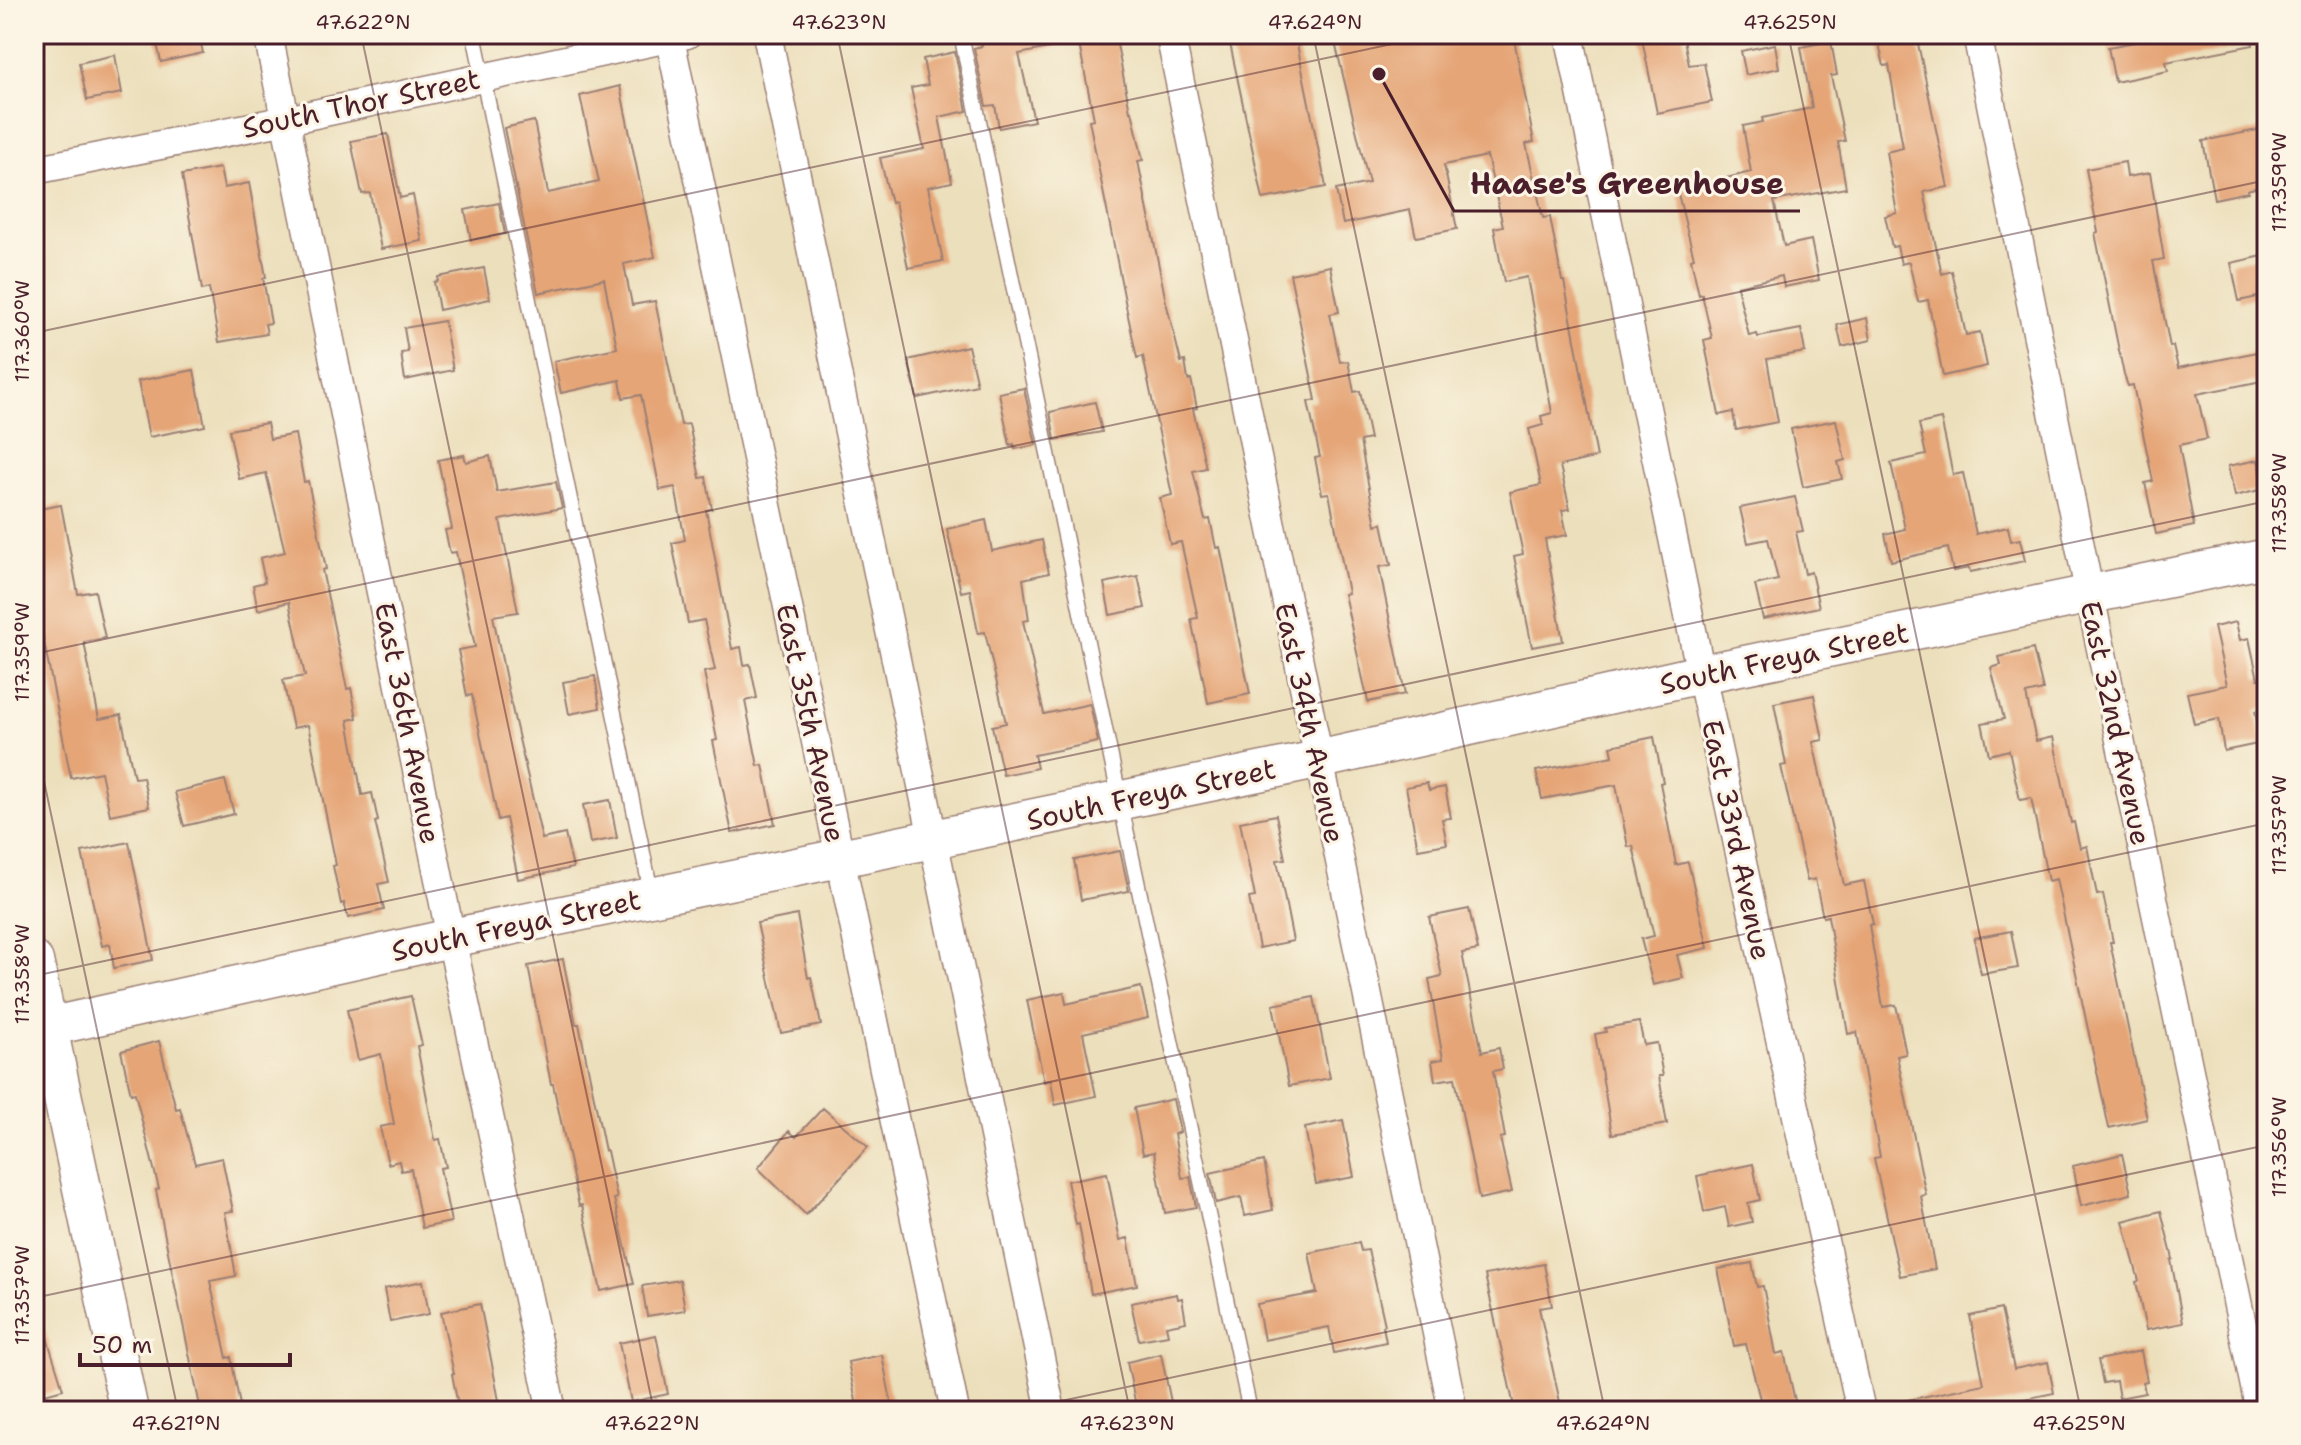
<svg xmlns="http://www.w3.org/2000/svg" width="2301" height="1445" font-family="'Shantell Sans',sans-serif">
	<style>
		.building { fill: #e5a577 }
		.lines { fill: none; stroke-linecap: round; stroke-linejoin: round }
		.lane-casing { stroke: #9b7f74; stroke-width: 17 }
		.street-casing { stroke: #9b7f74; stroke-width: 31 }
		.secondary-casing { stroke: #9b7f74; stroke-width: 41 }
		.lane { stroke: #fff; stroke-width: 14 }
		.street { stroke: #fff; stroke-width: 28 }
		.secondary { stroke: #fff; stroke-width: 38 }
		.ticks { fill: none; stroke: #4a1f2b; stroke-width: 2; stroke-opacity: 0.45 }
		.labels { text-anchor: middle; stroke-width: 6; stroke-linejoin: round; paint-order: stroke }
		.street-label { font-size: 28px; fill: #4a1f2b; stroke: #fcf5e5 }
		.leader { fill: none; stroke: #4a1f2b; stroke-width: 3 }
		.callout-dot { fill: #4a1f2b; stroke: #fcf5e5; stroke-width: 3 }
		.callout-label { font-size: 30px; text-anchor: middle; font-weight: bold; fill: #4a1f2b; stroke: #fcf5e5; stroke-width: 6; stroke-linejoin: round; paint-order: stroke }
		.neatline { fill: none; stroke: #4a1f2b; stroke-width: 3 }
		.ticks-label { font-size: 20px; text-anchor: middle; fill: #4a1f2b }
	</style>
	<rect width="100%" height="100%" fill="#fcf5e5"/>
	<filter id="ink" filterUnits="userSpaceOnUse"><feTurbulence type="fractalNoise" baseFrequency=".0125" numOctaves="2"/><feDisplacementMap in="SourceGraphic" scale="16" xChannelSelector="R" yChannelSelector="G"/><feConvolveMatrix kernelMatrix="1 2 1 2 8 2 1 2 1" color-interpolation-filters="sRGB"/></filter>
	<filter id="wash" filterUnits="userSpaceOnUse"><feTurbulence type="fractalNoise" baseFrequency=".006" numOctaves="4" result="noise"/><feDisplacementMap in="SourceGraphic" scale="32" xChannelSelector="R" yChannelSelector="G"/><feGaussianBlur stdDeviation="1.8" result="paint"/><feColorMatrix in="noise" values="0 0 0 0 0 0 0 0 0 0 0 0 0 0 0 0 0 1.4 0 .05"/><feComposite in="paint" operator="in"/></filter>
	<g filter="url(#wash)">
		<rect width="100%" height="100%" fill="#ecdfbc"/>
		<g id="blocks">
			<!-- building -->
			<path class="building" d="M155,34h44l4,19 -42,9z
				M979,34h84l1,11 -45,9 15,67 -35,7 -4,-23 -9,1 -12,-58 8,-2z
				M1077,34h38l15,77h2l11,49 -5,1 28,141 15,60 4,-1 3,19 3,-1 6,29 -4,1 13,59 -13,3 12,49 5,-1 6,29 4,-1 30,147 -42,9 -17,-84 7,-1 -17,-76 -11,2 -10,-46 12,-3 -29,-139 -6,2 -10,-47 -38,-191 5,-1z
				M1228,34h67l31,153 -63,12z
				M1333,34h180l21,108 -8,2 17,74 7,-1 12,64h2l33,176 -37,9 10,43 -8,1 5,25 -22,4 18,102 -31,6 -18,-91 9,-2 -13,-62 31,-7 -12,-56 14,-4 -2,-9 11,-3 -25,-136 -23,5 -10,-54 9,-2 -16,-70 -43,9 13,64 -41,8 -6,-27 -67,14 -7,-34 33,-7z
				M1641,34h42l6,31 15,-2 8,39 -55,11z
				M1877,34h39l32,153 -24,5 18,82 10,-3 14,64 14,-3 7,34 -44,10 -15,-76 -10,2 -9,-40 -8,2 -4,-18 -5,1 -7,-31 12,-3 -11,-61 17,-4 -14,-83 -5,1z
				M2133,34h119l1,11 -87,17 2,9 -53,11 -7,-35 27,-5z
				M1831,41l6,34 -6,1 14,65 -7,1 8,46 -72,13 10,45 27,-6 8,40 -35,7 -2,-11 -45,10 12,50 8,-2 1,3 43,-8 4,23 -38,7 11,63 -42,8 -3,-18 -14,3 -15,-75 8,-2 -10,-44 -3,1 -8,-36 3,-1 -17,-68 74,-18 -8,-46 20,-4 -1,-4 50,-10 -11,-61z
				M1775,44l4,24 -33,7 -5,-24z
				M955,52l12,59 -28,6 13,65 -24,5 15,74 -35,7 -13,-66 -4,1 -11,-45 44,-9 -13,-61 17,-3 -5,-26z
				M115,55l7,38 -35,7 -8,-37z
				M620,86l35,171 -31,7 8,41 23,-4 26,124 8,-1 11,54 6,-1 6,32 -6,1 26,139 9,-2 3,18 6,-1 7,34 -12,3 13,65 5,-1 12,59 -43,9 -19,-92 4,-1 -13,-68 11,-2 -11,-50 -16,3 -16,-80 13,-3 -10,-53 -15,3 -19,-95 -18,3 -3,-18 -59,13 -7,-32 63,-13 -13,-69 -66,14 -34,-165 30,-7 14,72 51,-11 -19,-86z
				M2267,128v57l-20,5 1,2 -34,7 -11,-58z
				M388,134l12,64 13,-3 9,46 -41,8 -11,-56 -8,1 -11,-53z
				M2125,162l2,15 23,-4 14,86 -11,2 17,86 3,-1 5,22 89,-18v30l-70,14 10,45 -28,6 15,81 -38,8 -11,-51 8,-2 -20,-96 -5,1 -4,-11 -29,-142 3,-1 -12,-63z
				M220,168l4,20 25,-5 17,94 -3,1 8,45 -6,1 2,10 -48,8 -10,-54 -7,2 -20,-115z
				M499,203l6,31 -34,6 -6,-30z
				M2263,256l4,20v19l-28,6 -8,-38z
				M1330,266l9,46 -9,2 10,48 8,-1 6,31 6,-1 10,48 -10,2 16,84 6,-2 9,42 -12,2 26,127 -37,8 -24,-108 4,-1 -19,-100 -7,1 -7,-36 5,-1 -12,-55 8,-2 -26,-126z
				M484,268l6,31 -51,11 -5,-28 4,-1v-4z
				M1867,318l4,22 -29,7 -5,-22z
				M444,321l9,49 -48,10 -4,-27 7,-1 -4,-24z
				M968,346l9,39 -60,13 -9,-38z
				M194,370l11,56 -56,11 -11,-56z
				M1024,388l12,57 -21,4 -1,-5 -4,1 -11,-52z
				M1095,402l7,30 -47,8 -5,-28z
				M1941,419l12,56 10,-2 13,61 32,-7 3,14 9,-2 5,22 -55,11 -1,-4 -16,3 -5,-23 -57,13 -6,-27 20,-5 -14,-66 35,-8 -7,-31z
				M1836,420l9,40 -7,2 4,17 -39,8 -12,-58z
				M267,423l3,16 25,-5 9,48 4,-1 18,88 -4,1 25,119 4,-1 6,30 -9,2 14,75 10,-2 6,28 -3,1 14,60 -11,2 6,26 -36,8 -4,-15 -3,1 -8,-38 3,-1 -28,-140 -15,3 -10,-48 22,-4 -16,-74 -31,8 -5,-25 12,-3 -5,-24 25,-6 -19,-79 -27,6 -10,-49z
				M464,455l2,7 24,-6 7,36 59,-10 6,26 -62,12 18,92 -25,4 18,88 31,135 23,-5 8,34 -55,11 -12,-61 -8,2 -26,-125 -5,1 -9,-46 17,-3 -19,-95 -6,1 -5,-23 7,-1 -14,-69z
				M2258,460l6,29 -29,7 -7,-30z
				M1795,497l8,34 -7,1 9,42 6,-2 8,35 -56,12 -8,-34 23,-5 -10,-41 -20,4 -8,-35z
				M61,505l17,89 17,-3 10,47 -21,4 15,77 22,-4 13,63 9,-1 6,30 -39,8 -9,-43 -30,6 -37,-186v-82z
				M986,520l6,31 50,-11 7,33 -26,6 6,41 -6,1 21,93 46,-10 8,38 -64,13 3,13 -34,7 -11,-49 14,-3 -21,-91 -7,1 -8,-43 -9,2 -14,-63z
				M1138,576l7,32 -35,7 -6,-32z
				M2236,622l4,18 9,-2 9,41 9,-2v31l-12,3 7,32 -38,8 -5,-32 -25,5 -7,-31 40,-8 -13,-58z
				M2033,649l10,41 -17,4 10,47 17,-4 18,86 3,-1 6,26 7,-2 10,49 6,-1 10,48h-3l37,177 -38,9 -53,-249 -8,2 -17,-83 -11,2 -11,-50 -20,5 -7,-32 22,-4 -13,-51 10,-3 -2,-8z
				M595,676l5,32 -31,6 -6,-32z
				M1814,695l9,45 -10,2 31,143 20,-4 9,43 -4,1 14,82 13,-2 10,49 -9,2 29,139 -5,1 14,73 -35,7 -26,-118 6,-1 -23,-125 -9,2 -20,-118 -5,1 -8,-38 -8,2 -26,-115 5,-1 -12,-62z
				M1654,737l9,45 -3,1 16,82 12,-3 20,86 -31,7 6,23 -30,7 -12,-46 13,-3 -21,-90 -5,1 -12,-62 -74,14 -6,-28 77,-15 -2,-10z
				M225,780l9,34 -50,12 -9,-34z
				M1427,783l2,7 16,-3 6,31 -9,1 5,25 -29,5 -12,-62z
				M610,800l7,38 -27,5 -7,-38z
				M1276,815l9,44 -8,1 16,81 -34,7 -10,-50 6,-1 -15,-75z
				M129,842l24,118 -39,8 -4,-24 -8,2 -20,-94z
				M1120,851l9,40 -48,9 -7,-40z
				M1469,909l9,41 -16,3 20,99 17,-4 4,21 -10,2 12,66 -5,1 12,54 -33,7 -24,-121 -20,3 -3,-20 11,-2 -14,-80 13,-3 -13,-59z
				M797,915l11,63 3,-1 10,48 -40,8 -24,-110z
				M2011,931l7,37 -37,6 -7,-36z
				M563,959l13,65h3l26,127h2l10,47 -3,1 20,85 -33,7 -19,-86 -3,1 -26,-122h-2l-23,-118z
				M1141,987l7,31 -65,15 13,63 -41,9 -4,-25 -7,2 -17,-82 37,-8 2,12z
				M411,996l11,49 -5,1 18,94 5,-1 6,28 -6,1 11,54 -29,6 -11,-59 -10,2 -2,-10 -11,3 -8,-37 14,-3 -13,-70 -23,6 -11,-50z
				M1314,997l16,81 -41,8 -16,-81z
				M1639,1022l5,23 13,-2 6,33h-4l8,48 -55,10 -17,-100 11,-2 -1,-4z
				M159,1041l17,68 4,-1 15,56 27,-6 11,53 -8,1 11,64 -26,5 17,77 4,-1 10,54h-40l-33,-159 -12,-62 3,-1 -24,-96 -4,1 -10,-43z
				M1173,1099l7,33 -6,2 8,44 8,-1 6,30 -31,6 -11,-61 -11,2 -9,-46z
				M823,1108l45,39 -62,68 -48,-47 31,-37 7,6z
				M1343,1120l11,57 -38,7 -11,-56z
				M2122,1154l9,40 -50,12 -8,-40z
				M1264,1161l9,49 -28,6 -4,-19 -25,6 -6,-30z
				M1753,1164l7,36 -12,3 4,19 -23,5 -4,-20 -21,5 -7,-36z
				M1107,1173l13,67 8,-2 9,47 -46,9 -12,-70 -3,1 -9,-44z
				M2161,1211l12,48 -2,1 12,63 -37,7 -10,-48 3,-1 -16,-60z
				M1359,1243l2,8 7,-1 17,75 -2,1 3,16 -52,11 -5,-26 -65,13 -7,-36 60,-11 -8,-40z
				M1752,1263l5,24 6,-1 13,68 8,-2 12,53 -33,6 -17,-67 -12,2 -16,-77z
				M1544,1264l8,42 -13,2 23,103h-47l-30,-136z
				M680,1280l5,30 -38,6 -5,-30z
				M423,1281l6,33 -39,8 -6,-33z
				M1177,1294l1,5 4,-1 4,24 -20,4 2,9 -29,5 -8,-37z
				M480,1304l9,45 12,62h-42l-7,-37h2l-13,-62z
				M2001,1309l13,60 34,-7 6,31 -88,18h-62l-1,-10 81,-17 -14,-68z
				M39,1312l24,77 -29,8v-84z
				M656,1335l12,59 -37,8 -12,-59z
				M2141,1351l6,30 -4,1 2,11 -26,5 -3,-17 -13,2 -5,-23z
				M1161,1354l11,53 -35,4 -10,-49z
				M882,1355l11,56h-35l-10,-49z"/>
		</g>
	</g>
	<g filter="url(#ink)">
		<use href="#blocks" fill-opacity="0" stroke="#9b7f74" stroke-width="2"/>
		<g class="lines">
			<defs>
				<path id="lane" d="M474,34l178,863
					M961,34l159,767 130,610"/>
				<path id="street" d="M268,34l183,904 101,473
					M669,34l286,1377
					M767,34l284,1377
					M1170,34l283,1377
					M1569,34l132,640 160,737
					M1977,34l113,562 170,815
					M34,170l253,-50 400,-86"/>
				<path id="secondary" d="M34,961l95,450
					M34,1030l417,-92 866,-178 384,-86 566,-116"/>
			</defs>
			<!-- lane casing -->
			<use href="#lane" class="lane-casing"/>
			<!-- street casing -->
			<use href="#street" class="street-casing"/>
			<!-- secondary casing -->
			<use href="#secondary" class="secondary-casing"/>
			<!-- lane -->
			<use href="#lane" class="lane"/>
			<!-- street -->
			<use href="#street" class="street"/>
			<!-- secondary -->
			<use href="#secondary" class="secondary"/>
		</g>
	</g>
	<!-- ticks -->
	<path class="ticks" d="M361,34l293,1377M837,34l293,1377M1313,34l292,1377M1788,34l293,1377M2264,34l3,14M34,333l1405,-299M34,654l2233,-474M34,734l144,677M34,976l2233,-475M34,1298l2233,-475M1014,1411l1253,-266"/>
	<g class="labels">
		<!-- street labels -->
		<g class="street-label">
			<text transform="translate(361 103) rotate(-12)" y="10">South Thor Street</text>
			<text transform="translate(1784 658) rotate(-12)" y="10">South Freya Street</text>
			<text transform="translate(408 723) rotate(79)" y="10">East 36th Avenue</text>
			<text transform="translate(811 723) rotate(78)" y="10">East 35th Avenue</text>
			<text transform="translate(1310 723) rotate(78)" y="10">East 34th Avenue</text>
			<text transform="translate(2116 723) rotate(78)" y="10">East 32nd Avenue</text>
			<text transform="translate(1151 794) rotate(-12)" y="10">South Freya Street</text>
			<text transform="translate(1737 840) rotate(78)" y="10">East 33rd Avenue</text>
			<text transform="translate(516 925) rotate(-12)" y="10">South Freya Street</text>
		</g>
	</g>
	<!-- callouts -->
	<path class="leader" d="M1379 74L1454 211H1800"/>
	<circle class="callout-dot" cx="1379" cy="74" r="8"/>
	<g class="callout-label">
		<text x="1627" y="194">Haase's Greenhouse</text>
	</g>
	<!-- margin -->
	<rect width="2301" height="1445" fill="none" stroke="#fcf5e5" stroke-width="88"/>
	<!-- scale -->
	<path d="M80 1353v12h210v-12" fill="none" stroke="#4a1f2b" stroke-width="4"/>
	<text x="92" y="1353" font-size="24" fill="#4a1f2b" stroke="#fcf5e5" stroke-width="6" paint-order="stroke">50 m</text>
	<rect x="44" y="44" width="2213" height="1357" class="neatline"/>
	<g class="ticks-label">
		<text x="363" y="29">47.622°N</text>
		<text x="839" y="29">47.623°N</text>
		<text x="1315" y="29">47.624°N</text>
		<text x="1790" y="29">47.625°N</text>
		<text transform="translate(2279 182) rotate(-90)" y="7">117.359°W</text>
		<text transform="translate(22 331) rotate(-90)" y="7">117.360°W</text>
		<text transform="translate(2279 503) rotate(-90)" y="7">117.358°W</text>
		<text transform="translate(22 652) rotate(-90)" y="7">117.359°W</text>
		<text transform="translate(2279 825) rotate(-90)" y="7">117.357°W</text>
		<text transform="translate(22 974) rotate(-90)" y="7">117.358°W</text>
		<text transform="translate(2279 1147) rotate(-90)" y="7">117.356°W</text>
		<text transform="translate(22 1295) rotate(-90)" y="7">117.357°W</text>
		<text x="176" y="1430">47.621°N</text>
		<text x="652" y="1430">47.622°N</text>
		<text x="1127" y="1430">47.623°N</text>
		<text x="1603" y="1430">47.624°N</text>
		<text x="2079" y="1430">47.625°N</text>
	</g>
</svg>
